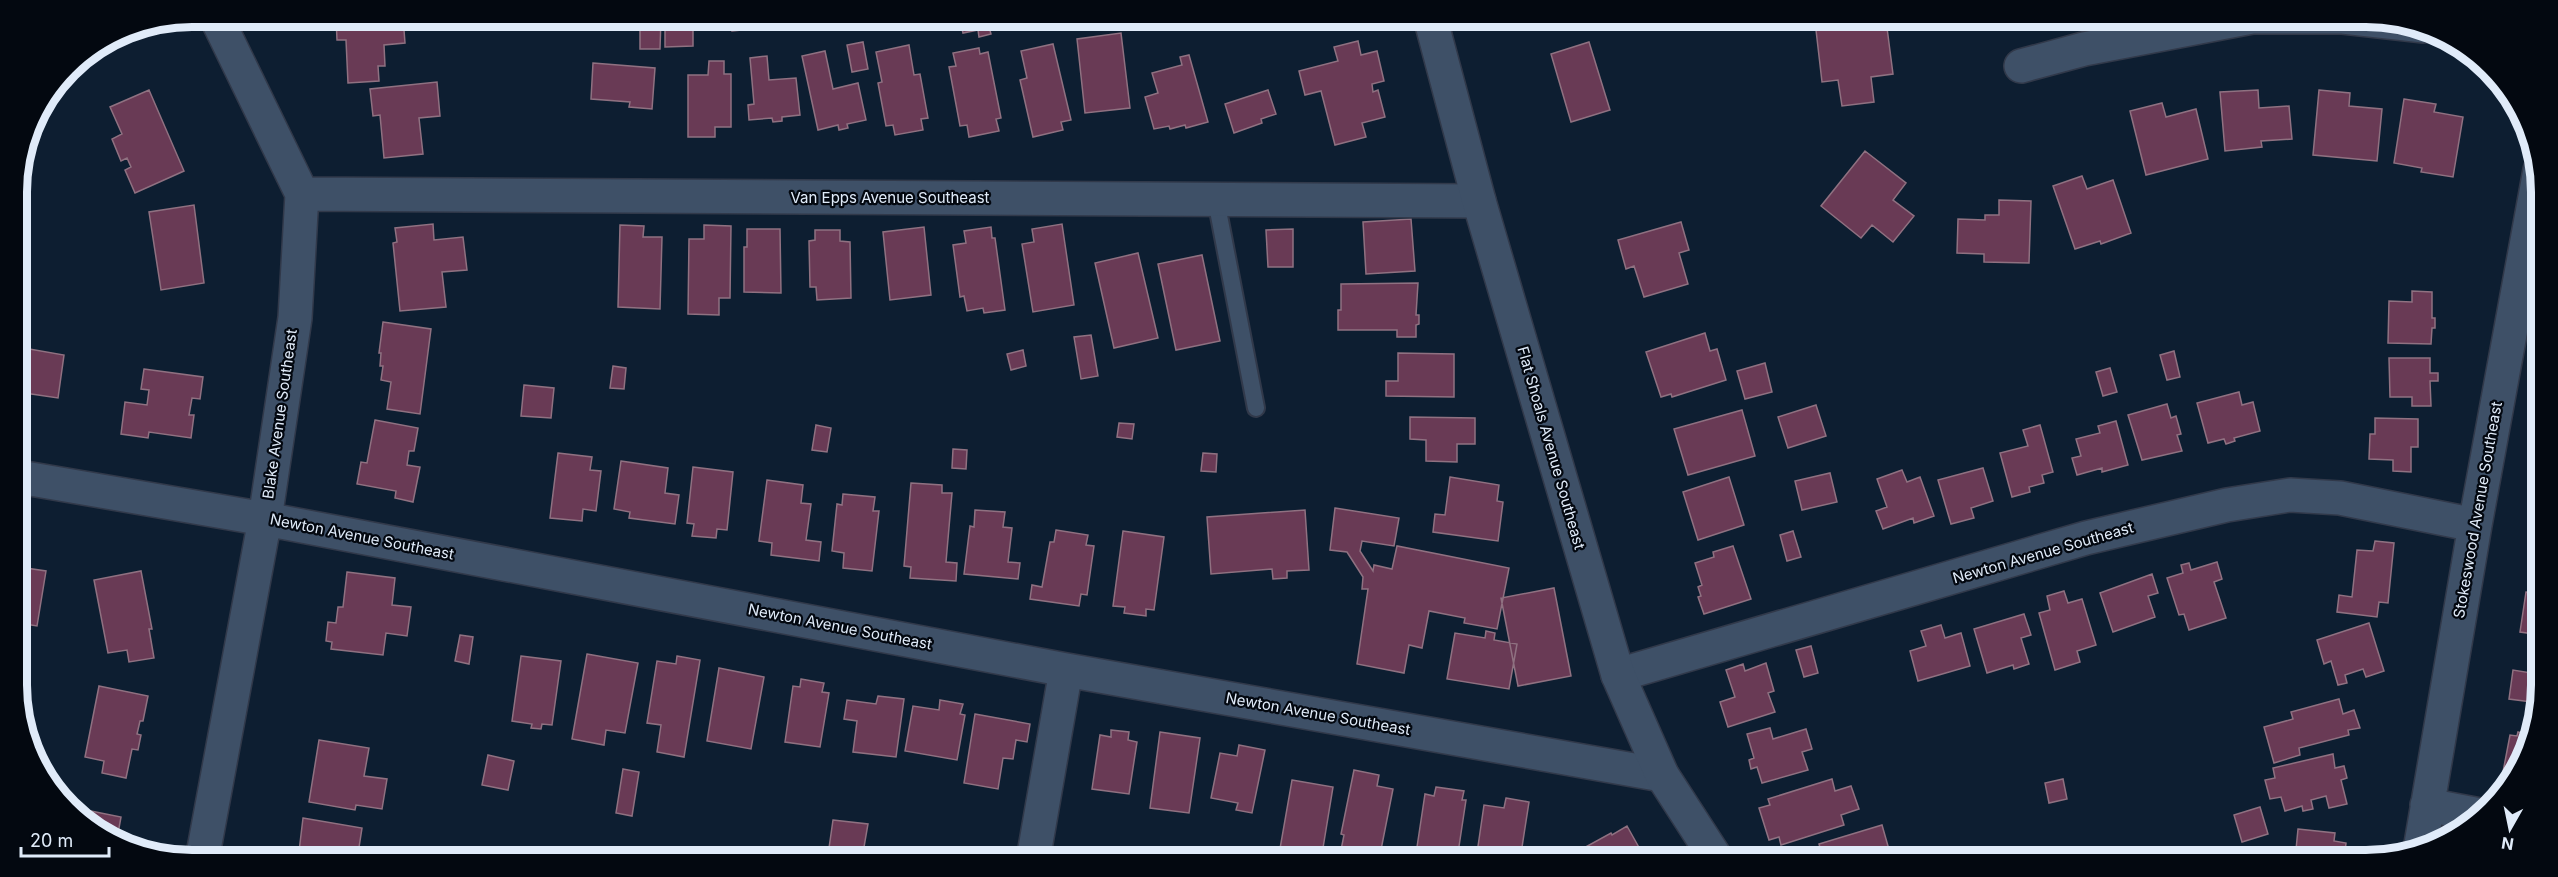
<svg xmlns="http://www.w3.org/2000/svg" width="2558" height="877" font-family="Inter,sans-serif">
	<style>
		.building { fill: #693a55; stroke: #8f7181; stroke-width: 1.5 }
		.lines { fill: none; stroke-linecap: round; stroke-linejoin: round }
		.service-casing { stroke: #31394a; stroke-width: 20 }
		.minor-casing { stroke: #31394a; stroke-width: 36 }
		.tertiary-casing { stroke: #31394a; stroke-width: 36 }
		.service { stroke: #3e5067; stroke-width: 16 }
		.minor { stroke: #3e5067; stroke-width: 33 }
		.tertiary { stroke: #3e5067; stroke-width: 33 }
		.labels { text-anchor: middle; stroke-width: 4.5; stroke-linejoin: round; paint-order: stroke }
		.street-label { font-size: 15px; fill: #e0ebf9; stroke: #030810 }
		.rim { fill: none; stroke: #e0ebf9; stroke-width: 8 }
	</style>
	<rect width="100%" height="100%" fill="#0d1e31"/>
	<!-- building -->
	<path class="building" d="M336,17h67l2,26 -21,2 1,21h-7l1,15 -31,2 -2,-43h-9z
		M640,17l21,1 -1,31h-20z
		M665,17h28v29l-28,1z
		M731,17h20l1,12 -20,2z
		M959,17h35l2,8 -7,2 2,7 -12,3 -1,-7 -15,3z
		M1265,17h73v8l-73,2z
		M1886,20l7,54 -22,3 3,25 -32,4 -4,-26 -16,2 -6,-52 16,-2v-4l19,-3 1,4z
		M1121,33l9,75 -45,5 -8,-74z
		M1358,41l3,14 16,-4 7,30 -12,3 1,8 5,-2 7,27 -23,6 4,14 -31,8 -14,-54 -16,4 -6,-24 39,-10 -4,-14z
		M863,42l5,27 -16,3 -5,-27z
		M1589,42l21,68 -39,12 -20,-68z
		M1053,44l18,76 -10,2 2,8 -30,7 -13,-57 7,-2 -6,-27z
		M909,45l5,30 6,-1 8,44 -7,1 2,11 -28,5 -2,-10 -7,1 -8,-43 4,-1 -6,-30z
		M979,48l1,6 8,-2 13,66 -5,1 3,12 -30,6 -2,-12 -7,1 -11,-59 7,-1 -3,-13z
		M825,51l8,38 25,-6 8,37 -19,4 1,4 -9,2 -1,-5 -20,5 -16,-74z
		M1189,55l19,67 -22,6 -1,-3 -15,4 -1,-3 -15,3 -9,-32 13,-4 -6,-20 30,-8 -2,-8z
		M767,56l2,24 27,-2 4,37 -18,2v4l-9,1 -1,-4 -23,2 -1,-15 6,-1 -4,-46z
		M709,61h15v13h7v53h-16v10h-27v-62h20z
		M593,63l62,5 -3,41 -23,-2 1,-5 -39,-3z
		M437,82l3,34 -21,2 4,36 -39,4 -4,-43 -7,1 -3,-27z
		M149,90l35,81 -49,22 -10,-23 6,-3 -4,-9 -6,3 -9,-22 10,-5 -12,-27z
		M1268,90l8,24 -15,5 1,4 -28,10 -9,-29z
		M2258,90l1,18 30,-2 3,33 -31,2 1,6 -37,4 -5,-59z
		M2319,90l31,3 -1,13 33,3 -5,52 -64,-6z
		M2404,99l32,5 -2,8 29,5 -10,60 -32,-5 1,-4 -28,-5z
		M2162,103l4,14 30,-8 12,50 -62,16 -16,-64z
		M28,138h5l-7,46 -9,-2v-2z
		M1865,151l41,32 -13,17 21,16 -21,26 -21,-17 -11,13 -40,-32z
		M2082,176l5,13 26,-9 18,53 -30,11 -1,-3 -25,8 -22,-63z
		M1999,200l32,1 -2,62 -45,-1v-8l-27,-1 1,-34 27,1v-5h14z
		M194,205l10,78 -43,7 -12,-78z
		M1411,219l4,52 -49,3 -3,-52z
		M1681,222l8,28 -10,3 9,31 -44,13 -10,-31 -8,3 -8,-29z
		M433,224l1,16 29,-3 4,33 -25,2 4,35 -46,4 -7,-68 4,-1 -2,-14z
		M1062,224l12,81 -41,7 -11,-68 12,-2 -2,-13z
		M620,225l24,1 -1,11h19l-2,72 -42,-2z
		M704,225l27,1 -1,72h-11v17l-31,-1 1,-75h15z
		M924,227l7,68 -41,5 -7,-68z
		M991,227l1,11h3l10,72 -21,3 -1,-5 -16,3 -3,-15 -4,1 -7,-52 13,-2 -2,-12z
		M747,229h33l1,64 -37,-1v-45h3z
		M1293,229v38h-25l-2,-37z
		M815,230h25v11l10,1 1,56 -34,2 -1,-13h-6l-1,-46 6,-1z
		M1138,253l20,85 -44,10 -19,-85z
		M1202,255l18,86 -44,9 -18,-86z
		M1418,283l-2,32h3v9l-3,1v12h-19v-7h-59v-20h3v-26z
		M2412,291l20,1v26h3v10h-3l-1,16 -43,-1 1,-42 23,1z
		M383,322l48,7 -11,85 -33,-5 4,-27 -10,-2 2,-14h-3l1,-13h-2z
		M1705,333l5,18 7,-2 9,31 -54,17 -1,-3 -10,3 -15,-45z
		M1091,335l7,41 -17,3 -7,-42z
		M18,347l46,8 -6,43 -40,-6z
		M1023,350l3,16 -15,4 -4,-16z
		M2174,351l6,26 -13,3 -7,-25z
		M1398,353l56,1v43l-68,-1v-15h12z
		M2389,358h41v15h8v8h-8l1,25h-19v-9h-22z
		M1765,363l7,29 -27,7 -8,-28z
		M613,366l13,2 -2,21 -14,-1z
		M2110,368l7,24 -14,4 -7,-24z
		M144,369l59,8 -3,22 -8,-1 -3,17h5l-3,23 -42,-6 -1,6 -27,-4 4,-32 22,3 2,-15 -8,-1z
		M524,385l30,3 -3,30 -30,-2z
		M2239,392l3,13 11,-3 7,29 -26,7 1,3 -9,3 -2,-5 -16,4 -11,-40z
		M2167,404l4,14 5,-2 5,18 -4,1 5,16 -40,9 -14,-45z
		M1816,405l10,31 -38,12 -10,-31z
		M1742,410l13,46 -67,19 -14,-46z
		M1410,417l65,1v26h-18v18l-31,-1v-21l-16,-1z
		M2375,418l43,1v28h-7v25l-18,-1v-11l-24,-1 1,-25h5z
		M375,420l43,8 -4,23h-5l-2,14 13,2 -7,35 -18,-4 1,-7 -39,-7 4,-22 6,1z
		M2116,421l12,44 -26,7v-4l-25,7 -5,-17 9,-2 -5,-17 24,-6 -2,-7z
		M1119,423l15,1 -2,15 -15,-2z
		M816,425l15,3 -4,24 -15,-2z
		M2040,425l13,47 -11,3 2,8 -15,4 1,5 -18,5 -12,-44 28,-7 -5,-16z
		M953,449l14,1 -1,19 -14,-1z
		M558,453l34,4 -2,13 11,1 -5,40 -13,-2 -1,12 -32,-3z
		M1203,453l14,1 -1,18 -15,-1z
		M621,461l47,7 -3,25 14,2 -4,29 -46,-6 1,-6 -16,-3z
		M693,467l40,5 -6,58 -10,-1 -1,9 -24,-2 2,-12 -7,-1z
		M1983,468l10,33 -22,7 3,10 -23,6 -13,-44z
		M1902,470l5,12 13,-5 14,39 -20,7 -1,-5 -30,11 -7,-18 11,-4 -10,-28z
		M1830,473l7,29 -35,8 -7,-29z
		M1450,477l49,8 -2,16 6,1 -5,39 -65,-9 2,-18 10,1z
		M1729,477l15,48 -46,15 -15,-48z
		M767,480l36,5 -2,18 10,1 -5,36 15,2 -2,19 -48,-6 1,-12 -13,-2z
		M911,483l31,2v8h10l-6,69 11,1 -1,18 -46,-3 1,-11 -7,-1z
		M843,494l32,3 -2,14h6l-7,60 -29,-3 1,-15 -12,-2 5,-47 5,1z
		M1335,508l64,10 -5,28 -32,-5 -2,10 13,20 1,-6 18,4 5,-23 112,22 -12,61 -33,-6 1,-5 -36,-7 -7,37 -13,-3 -5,28 -47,-9 11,-75h-6l1,-12 -16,-25 -17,-2z
		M975,510l30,2 -2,15 9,1 -4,34 12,1 -2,16 -54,-5 6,-48 4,1z
		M1305,510l4,60 -22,1v7l-14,1 -1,-10 -61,5 -4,-57z
		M1056,530l32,5 -2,10 8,1 -7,49 -6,-1 -2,12 -49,-7 2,-14 10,2 8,-45h4z
		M1123,531l41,6 -10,73 -8,-1v7l-22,-3 1,-6 -12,-1z
		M1793,531l8,26 -14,4 -7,-26z
		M2375,541l19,2 -6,60 -9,-1 -2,15 -40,-5 2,-17 13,2 5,-47 16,1z
		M1733,546l18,53 -47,15 -6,-17 3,-1 -3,-9 4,-2 -7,-22 19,-6 -1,-5z
		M2217,562l5,17 -8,3 12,36 -37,12 -5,-16 -5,1 -12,-37 16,-5 -2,-8 8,-2 2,7z
		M19,567l27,4 -9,55 -18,-3z
		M141,571l11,58h-3l5,29 -25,4 -2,-12 -19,3 -14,-73z
		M347,572l48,6 -3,27 19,2 -4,29 -21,-3 -3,22 -52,-6 1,-7 -6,-1 2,-19 8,1 2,-16h5z
		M2152,574l6,19 -10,3 7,21 -42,15 -13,-39z
		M1554,588l17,88 -53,10 -17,-88z
		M2064,591l4,12 14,-4 14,46 -19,6 3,11 -25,8 -16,-57 11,-3 -3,-14z
		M2526,592l15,2v41l-21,-3z
		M2024,614l7,21 -10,3 8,26 -15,5 -1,-4 -26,8 -13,-44z
		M2369,623l15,48 -18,6 -3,-8 -18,6 2,8 -9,2 -7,-24 -7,3 -7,-24z
		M1941,625l4,13 16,-5 9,33 -52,15 -8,-30 16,-5 -5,-15z
		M1486,631l9,2 -1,7 23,4 -8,45 -62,-10 8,-46 30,5z
		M460,635l13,2 -4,27 -14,-3z
		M1811,646l7,27 -14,4 -8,-27z
		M587,654l51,9 -13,70 -19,-3 -2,15 -32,-6z
		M521,656l40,5 -9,64 -10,-1 -1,5 -10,-1 1,-4 -20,-3z
		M677,656l23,4 -16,97 -27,-5 4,-27 -14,-2 10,-62 19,3z
		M2533,661l8,1 -2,41 -30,-4 4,-29 18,3z
		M1766,663l8,28 -6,2 7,19 -47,15 -8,-25 15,-5 -9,-27 17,-6 2,7z
		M719,668l45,9 -13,72 -44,-8z
		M801,679l23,4 -2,9 7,1 -9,54 -35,-5 8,-56 7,1z
		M99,686l49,10 -5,25h-3l-3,13 4,1 -3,15 -6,-1 -6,29 -24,-5 2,-12 -19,-4z
		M878,696l26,3 -8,58 -43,-5 4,-31 -13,-2 3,-19 29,4z
		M2339,699l4,15 11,-4 6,18 -12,2 1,5 -50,13 1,7 -26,8 -10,-36 29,-8 -2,-7z
		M940,700l23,4 -3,10 5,1 -8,45 -52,-9 8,-45 26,4z
		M975,714l55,10 -3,18 -11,-2 -3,19 -10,-1 -5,31 -34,-6z
		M1770,728l3,11 33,-10 6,20 -10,3 6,18 -46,13 -5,-16 -6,2 -2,-9 5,-2 -7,-24z
		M1111,730l18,2 -1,8 9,2 -8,52 -37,-5 8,-54 11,2z
		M1160,732l40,6 -11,75 -39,-5z
		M2518,732l15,3 -1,6 -24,34 1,-2 -6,-1 7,-37 7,1z
		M319,740l50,8 -5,28 23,3 -5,30 -26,-4 -1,5 -46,-8z
		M1239,745l26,5 -13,63 -16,-3 2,-7 -27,-5 9,-45 17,3z
		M2333,754l2,14 9,-2 3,12 -6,2 6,24 -18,4 -3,-12 -15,4 2,9 -10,2 -1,-5 -17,5 -4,-14 -11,2 -5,-19 10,-2 -2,-10z
		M488,755l26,6 -6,29 -26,-5z
		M623,769l16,3 -7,44 -16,-3z
		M1354,770l25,5 -2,11 16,3 -14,71h-40l5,-25 -3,-1z
		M1832,779l3,12 16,-5 8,23 -18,6 3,10 -63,20 -2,-8 -10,3 -10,-32 11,-3 -2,-6z
		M2063,779l4,20 -18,4 -4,-20z
		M1292,780l41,7 -12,73h-43z
		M1436,787l28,4 -2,9h4l-8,53 -41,-6 8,-53 9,2z
		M1506,798l23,4 -9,58h-44l8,-55 20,3z
		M2260,807l8,27 -26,8 -8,-27z
		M81,809l40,8 -4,22 -37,-25z
		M303,818l59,10 -5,32h-59z
		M833,820l35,4 -5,29 -34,-5z
		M1882,825l10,35h-76l7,-2 -4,-14z
		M1627,826l19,34h-84l49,-27 1,2z
		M2298,829l37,4 -1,8 12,2 -2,17h-49z"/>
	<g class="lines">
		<defs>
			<path id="service" d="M1216,200l40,208"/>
			<path id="minor" d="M2021,66l63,-17 168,-32h91l81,9
				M302,194l1177,7
				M19,477l246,42 801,151 596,105
				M1618,675l468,-137 141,-33 63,-10 50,3 135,27
				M2427,805l53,10
				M2420,850l55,-325 65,-355
				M202,860l63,-341 30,-201 7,-124 -86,-177
				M1033,860l33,-190"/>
			<path id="tertiary" d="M1430,17l49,184 139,474 44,100 55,85"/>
		</defs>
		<!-- service casing -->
		<use href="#service" class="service-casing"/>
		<!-- minor casing -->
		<use href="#minor" class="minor-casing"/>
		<!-- tertiary casing -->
		<use href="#tertiary" class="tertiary-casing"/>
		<!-- service -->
		<use href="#service" class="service"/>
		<!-- minor -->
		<use href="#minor" class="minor"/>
		<!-- tertiary -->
		<use href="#tertiary" class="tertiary"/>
	</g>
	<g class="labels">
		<!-- street labels -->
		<g class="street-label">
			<text x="890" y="203">Van Epps Avenue Southeast</text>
			<text transform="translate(280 414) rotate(-82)" y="5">Blake Avenue Southeast</text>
			<text transform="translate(1551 448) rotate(74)" y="5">Flat Shoals Avenue Southeast</text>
			<text transform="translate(2478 510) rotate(-80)" y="5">Stokeswood Avenue Southeast</text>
			<text transform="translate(362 537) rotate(11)" y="5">Newton Avenue Southeast</text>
			<text transform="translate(2043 553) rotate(-16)" y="5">Newton Avenue Southeast</text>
			<text transform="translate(840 627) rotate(11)" y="5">Newton Avenue Southeast</text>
			<text transform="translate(1318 714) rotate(10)" y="5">Newton Avenue Southeast</text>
		</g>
	</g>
	<!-- crop -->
	<path d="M0 0H2558V877H0ZM192 27H2366A165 165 0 0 1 2531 192V685A165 165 0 0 1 2366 850H192A165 165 0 0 1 27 685V192A165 165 0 0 1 192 27Z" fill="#030810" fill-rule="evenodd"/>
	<path class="rim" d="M192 27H2366A165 165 0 0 1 2531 192V685A165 165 0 0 1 2366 850H192A165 165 0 0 1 27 685V192A165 165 0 0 1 192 27Z"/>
	<!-- north arrow -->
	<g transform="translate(2510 829) rotate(189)" stroke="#030810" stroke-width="4.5" paint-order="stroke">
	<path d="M0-4.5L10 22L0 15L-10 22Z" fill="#e0ebf9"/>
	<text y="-9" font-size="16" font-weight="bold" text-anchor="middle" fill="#e0ebf9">N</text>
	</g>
	<!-- scale -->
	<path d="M21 847v9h88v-9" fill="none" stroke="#e0ebf9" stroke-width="3"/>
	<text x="30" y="847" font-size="18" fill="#e0ebf9" stroke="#030810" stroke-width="4.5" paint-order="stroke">20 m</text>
</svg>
